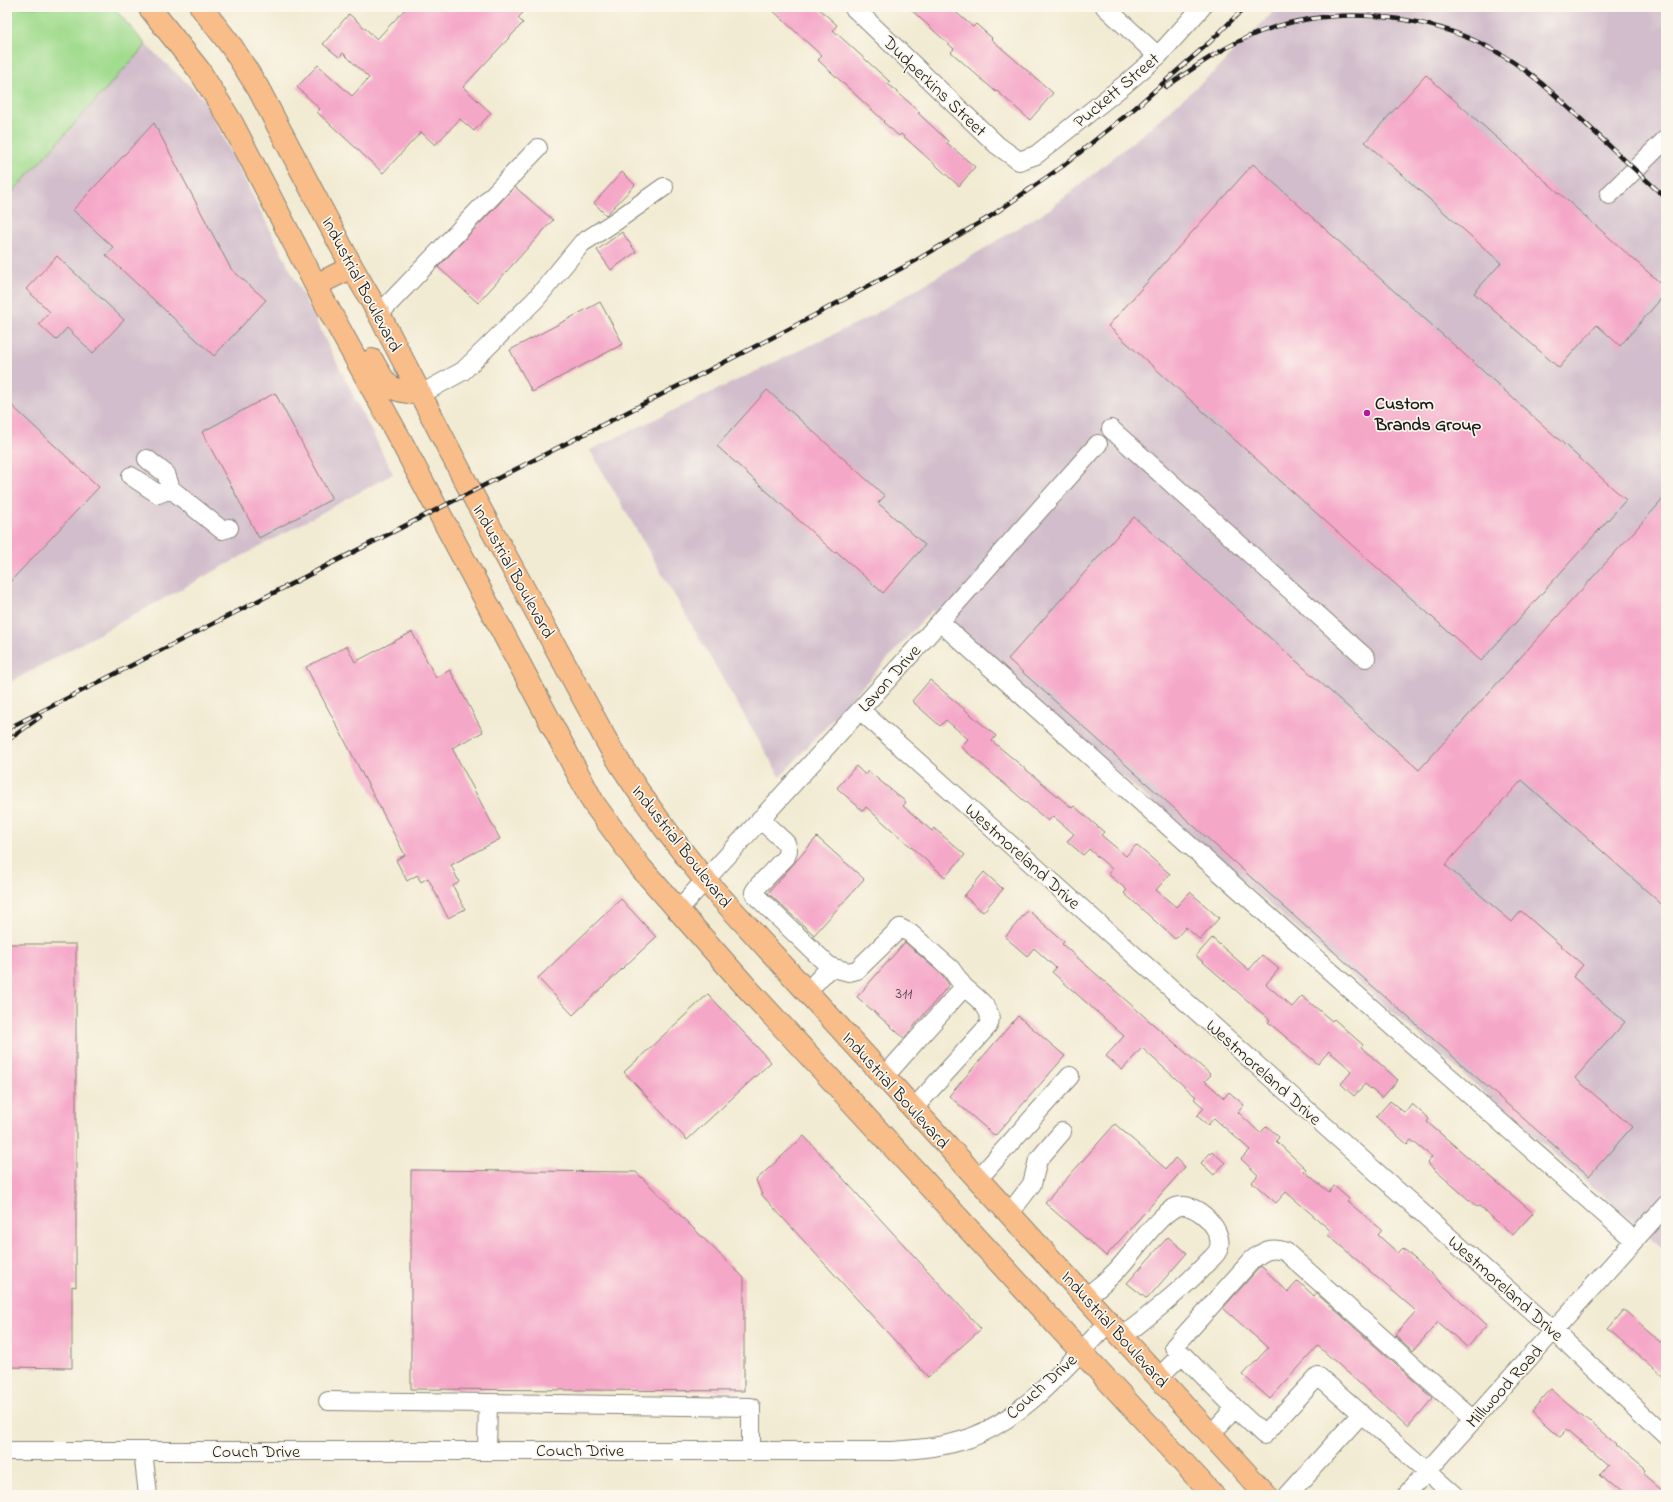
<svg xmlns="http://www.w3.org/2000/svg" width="1673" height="1502" font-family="'Indie Flower',sans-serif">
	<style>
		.industrial { fill: #d1bdcb }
		.green { fill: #a2dc8f; stroke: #5f7c56 }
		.building { fill: #f5a7c8 }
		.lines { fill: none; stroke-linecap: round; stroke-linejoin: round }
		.minor-casing { stroke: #878478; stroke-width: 20 }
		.major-casing { stroke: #878478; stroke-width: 24 }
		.minor { stroke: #fff; stroke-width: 18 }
		.major { stroke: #f8bd89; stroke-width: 22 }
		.rail-casing { stroke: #1c1c1c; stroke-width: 4.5 }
		.rail { stroke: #fbf7ec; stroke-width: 3; stroke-dasharray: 9; stroke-linecap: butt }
		.poi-dot { fill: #b5179e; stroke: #fbf7ec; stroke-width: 1.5 }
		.labels { text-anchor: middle; stroke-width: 3.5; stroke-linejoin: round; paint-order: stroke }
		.number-label { font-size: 16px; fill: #523f47 }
		.street-label { font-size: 18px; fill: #1c1c1c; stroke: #fbf7ec }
		.poi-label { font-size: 18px; font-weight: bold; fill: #1c1c1c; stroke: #fbf7ec; text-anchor: start }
	</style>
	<rect width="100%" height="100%" fill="#fbf7ec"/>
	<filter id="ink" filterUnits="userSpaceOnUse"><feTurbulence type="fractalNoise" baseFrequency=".025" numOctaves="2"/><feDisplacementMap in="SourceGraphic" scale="8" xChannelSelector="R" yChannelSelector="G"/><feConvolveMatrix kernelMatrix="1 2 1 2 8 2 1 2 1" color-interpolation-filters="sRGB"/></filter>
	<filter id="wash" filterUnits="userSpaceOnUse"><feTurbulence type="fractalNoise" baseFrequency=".012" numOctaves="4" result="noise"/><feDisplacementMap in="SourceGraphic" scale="16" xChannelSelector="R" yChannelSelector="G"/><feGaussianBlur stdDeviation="0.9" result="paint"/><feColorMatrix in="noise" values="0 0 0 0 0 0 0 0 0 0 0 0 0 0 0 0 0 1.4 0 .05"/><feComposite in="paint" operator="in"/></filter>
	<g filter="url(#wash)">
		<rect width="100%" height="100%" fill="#f2ebd3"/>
		<!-- industrial -->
		<path class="industrial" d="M1278,7h388v1244l-734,-641 -152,167 -190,-327 280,-133 180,-108 95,-77 71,-62z
			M146,45l58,54 189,375 -386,210v-486z"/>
		<!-- green -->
		<path class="green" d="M7,7h106l33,38 -139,153z"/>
		<g id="blocks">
			<!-- building -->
			<path class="building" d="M407,7h121l-10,11 5,5 -60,64 28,26 -17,18 -14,-12 -25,26 -14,-13 -38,41 -66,-61 3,-3 -23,-22 21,-22 34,31 17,-18 -26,-25 -4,4 -16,-13 26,-30 28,25z
				M769,7h48l20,18 -4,5 57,52 -2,2 32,28 -2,1 30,28 -1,2 28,24 -16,19 -58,-52 -2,2 -16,-14 1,-1 -66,-61 4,-4z
				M908,7h42l23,20 3,-3 16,14 -1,1 62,54 -23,27 -33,-29 -1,1 -45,-40 3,-3z
				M1426,75l240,213v5l-46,53 -23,-21 -38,43 -85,-75 27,-30 -136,-121z
				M154,123l77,146 35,31 -52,56 -108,-101 8,-7 -41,-38z
				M1253,164l373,336 -145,161 -373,-335z
				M622,172l13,13 -29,30 -12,-12z
				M515,187l38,33 -75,83 -40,-36z
				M622,232l14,20 -25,18 -14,-20z
				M57,256l67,64 -31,33 -26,-25 -11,12 -17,-16 11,-12 -24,-23z
				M600,302l23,42 -91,48 -22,-42z
				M767,390l118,106 -7,7 47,42 -42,48 -47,-42 -1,2 -118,-107z
				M275,393l57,106 -73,39 -57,-106z
				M7,401l92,86 -92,98z
				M1666,496v412l-144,-128 -77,85 67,57 9,-11 62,54 -10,12 52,45 -50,56 57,49 -43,49 -237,-208 -344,-309 126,-142 285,253z
				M412,632l24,46 14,-8 33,62 -31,16 48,91 -49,26 8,17 -6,4 12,23 -17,9 -20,-40 -7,4 -4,-7 -10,6 -11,-21 9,-5 -99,-188 41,-21 8,16z
				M930,680l66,56 -4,5 80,67 2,-2 30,26 -3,3 25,21 10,-11 34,29 -14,16 20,17 14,-15 29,26 -19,22 -14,-13 -11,12 -51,-46 3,-3 -19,-16 4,-5 -23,-20 -6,6 -16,-14 7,-7 -21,-18 -5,5 -87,-74 7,-8 -22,-19 -6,6 -28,-25z
				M856,766l9,9 3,-4 38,31 -3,4 29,25 2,-3 31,27 -20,22 -79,-70 -3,4 -26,-23z
				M817,837l47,42 -50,56 -46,-42z
				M984,872l19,17 -20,23 -19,-16z
				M621,899l35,38 -83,78 -35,-37z
				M1028,910l36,32 -2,2 149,131 -6,6 19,17 5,-6 15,13 -6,7 22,21 7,-7 12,11 -3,4 30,28 -2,2 25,21 5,-6 15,13 -2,2 35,29 -4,5 20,18 5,-5 84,77 -20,22 -29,-25 -25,29 -18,-16 21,-24 -88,-76 3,-4 -45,-39 -10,11 -24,-21 6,-7 -17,-16 9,-9 -36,-32 -6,7 -11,-9 7,-8 -10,-9 2,-2 -54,-49 -20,22 -16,-14 18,-20 -72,-64 4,-4 -22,-20 -7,8 -22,-19z
				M1212,938l37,32 13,-15 17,14 -13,15 26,23 10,-11 30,25 2,-2 29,26 -2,2 37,33 -16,18 -17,-14 -11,12 -13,-12 11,-13 -23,-20 -11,13 -50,-42 2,-2 -74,-64z
				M905,942l38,34 6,9 -45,53 -47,-41z
				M7,944h69v343l-4,-1v82l-65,-1z
				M708,994l63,68 -84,78 -63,-68z
				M1018,1016l47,40 -70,80 -46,-40z
				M1390,1101l15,12 7,-9 17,15 -2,3 106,91 -20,22 -34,-29 -2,1 -50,-44 5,-6 -21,-17 -4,4 -31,-27z
				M1115,1124l51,45 9,-11 10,9 -79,89 -61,-53z
				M804,1136l177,193 -53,48 -166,-182 -6,-15z
				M1212,1151l13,12 -11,12 -13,-12z
				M411,1170l225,2 108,106v113l-333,-2z
				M1168,1237l19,16 -40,46 -20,-16z
				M1261,1266l27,26 10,-11 16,15 2,-3 117,105 -25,29 -90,-81 -48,53 -27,-24 25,-27 -45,-40z
				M1624,1310l42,36v33l-58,-50z
				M1551,1389l65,55 -1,1 29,25 -1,2 23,20v3h-44l-23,-20 8,-10 -40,-35 -7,7 -29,-25z"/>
		</g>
	</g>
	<g filter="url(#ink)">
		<use href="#blocks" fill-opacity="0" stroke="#878478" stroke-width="1"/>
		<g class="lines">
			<defs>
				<path id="minor" d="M853,7l144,138 22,16 17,-6 88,-70 34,-29 44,-49
					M1105,7l53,49
					M1609,195l57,-56
					M379,314l159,-166
					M421,394l42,-23 73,-72 46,-56 34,-22 48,-34
					M1111,429l255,229
					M147,459l19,15 5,15 51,41 7,-2
					M131,476l27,18 13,-5
					M940,622l437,391 257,227
					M860,710l694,621 112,105
					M760,819l26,24 2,7 -2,7 -28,29 -4,6 2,4 74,71 19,5 8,-2 43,-42 10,5 41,36 13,18
					M678,910l233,-256 187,-210
					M807,992l23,-25
					M884,1077l80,-90c11,10 32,22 24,39l-75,83
					M978,1179l92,-103
					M1009,1214l23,-30 6,-24 24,-28
					M1086,1297c11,-9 23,-18 32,-28 15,-16 40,-54 58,-62 19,-8 53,26 41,45 -3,5 -10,10 -14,15 -25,26 -53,48 -81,70
					M1182,1354l-8,-7 78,-87c11,-9 20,-14 34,-8l188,168
					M1159,1377l23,-23 53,54
					M328,1401l160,2
					M1211,1434l24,-26 29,27 54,-59 136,119
					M487,1450l1,-47 263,4v43
					M7,1451h885c26,-2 53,-4 78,-13 57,-22 97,-73 139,-116
					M143,1451l5,44
					M1288,1495l73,-81
					M1406,1495l260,-290"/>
				<path id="major" d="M149,7l50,63 33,53 92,178 77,140 193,363 47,64 106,120 466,507
					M201,7l31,40 26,41 94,179 27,47 92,178 140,257c29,47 59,88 94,131l561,615
					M316,285l36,-18
					M372,360c17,30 15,29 49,34"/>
			</defs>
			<!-- minor casing -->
			<use href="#minor" class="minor-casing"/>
			<!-- major casing -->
			<use href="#major" class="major-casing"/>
			<!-- minor -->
			<use href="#minor" class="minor"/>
			<!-- major -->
			<use href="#major" class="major"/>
			<defs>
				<path id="rail" d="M1166,87c30,-21 60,-42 94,-55 80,-30 182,-18 253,30 27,18 50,40 73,62 27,25 53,50 80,74
					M7,729l605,-309 175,-90 128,-69 76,-45 72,-50 72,-58 76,-67 34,-34
					M7,741l33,-24"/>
			</defs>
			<!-- rail casing -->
			<use href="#rail" class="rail-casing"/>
			<!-- rail -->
			<use href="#rail" class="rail"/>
		</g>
	</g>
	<!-- markers -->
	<circle class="poi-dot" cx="1367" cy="413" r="4"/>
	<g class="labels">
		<!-- number labels -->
		<g class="number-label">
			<text x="904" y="998">311</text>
		</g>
		<!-- street labels -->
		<g class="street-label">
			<text transform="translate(935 86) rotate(44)" y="6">Dudperkins Street</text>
			<text transform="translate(1116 90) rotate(-40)" y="6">Puckett Street</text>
			<text transform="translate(362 284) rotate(62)" y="6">Industrial Boulevard</text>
			<text transform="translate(514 571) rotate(61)" y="6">Industrial Boulevard</text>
			<text transform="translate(889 678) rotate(-48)" y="6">Lavon Drive</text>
			<text transform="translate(682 846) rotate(52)" y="6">Industrial Boulevard</text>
			<text transform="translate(1023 856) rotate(42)" y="6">Westmoreland Drive</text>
			<text transform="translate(1264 1072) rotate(42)" y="6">Westmoreland Drive</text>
			<text transform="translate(896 1090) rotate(48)" y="6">Industrial Boulevard</text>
			<text transform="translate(1506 1288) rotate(42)" y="6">Westmoreland Drive</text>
			<text transform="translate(1115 1329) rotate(48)" y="6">Industrial Boulevard</text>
			<text transform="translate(1041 1386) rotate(-42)" y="6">Couch Drive</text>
			<text transform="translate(1504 1386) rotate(-48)" y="6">Millwood Road</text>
			<text x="580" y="1456">Couch Drive</text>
			<text x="256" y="1457">Couch Drive</text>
		</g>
		<!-- poi labels -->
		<g class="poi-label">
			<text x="1375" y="409">Custom<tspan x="1375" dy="21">Brands Group</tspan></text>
		</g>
	</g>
	<!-- margin -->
	<rect width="1673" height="1502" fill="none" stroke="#fbf7ec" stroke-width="24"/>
</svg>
